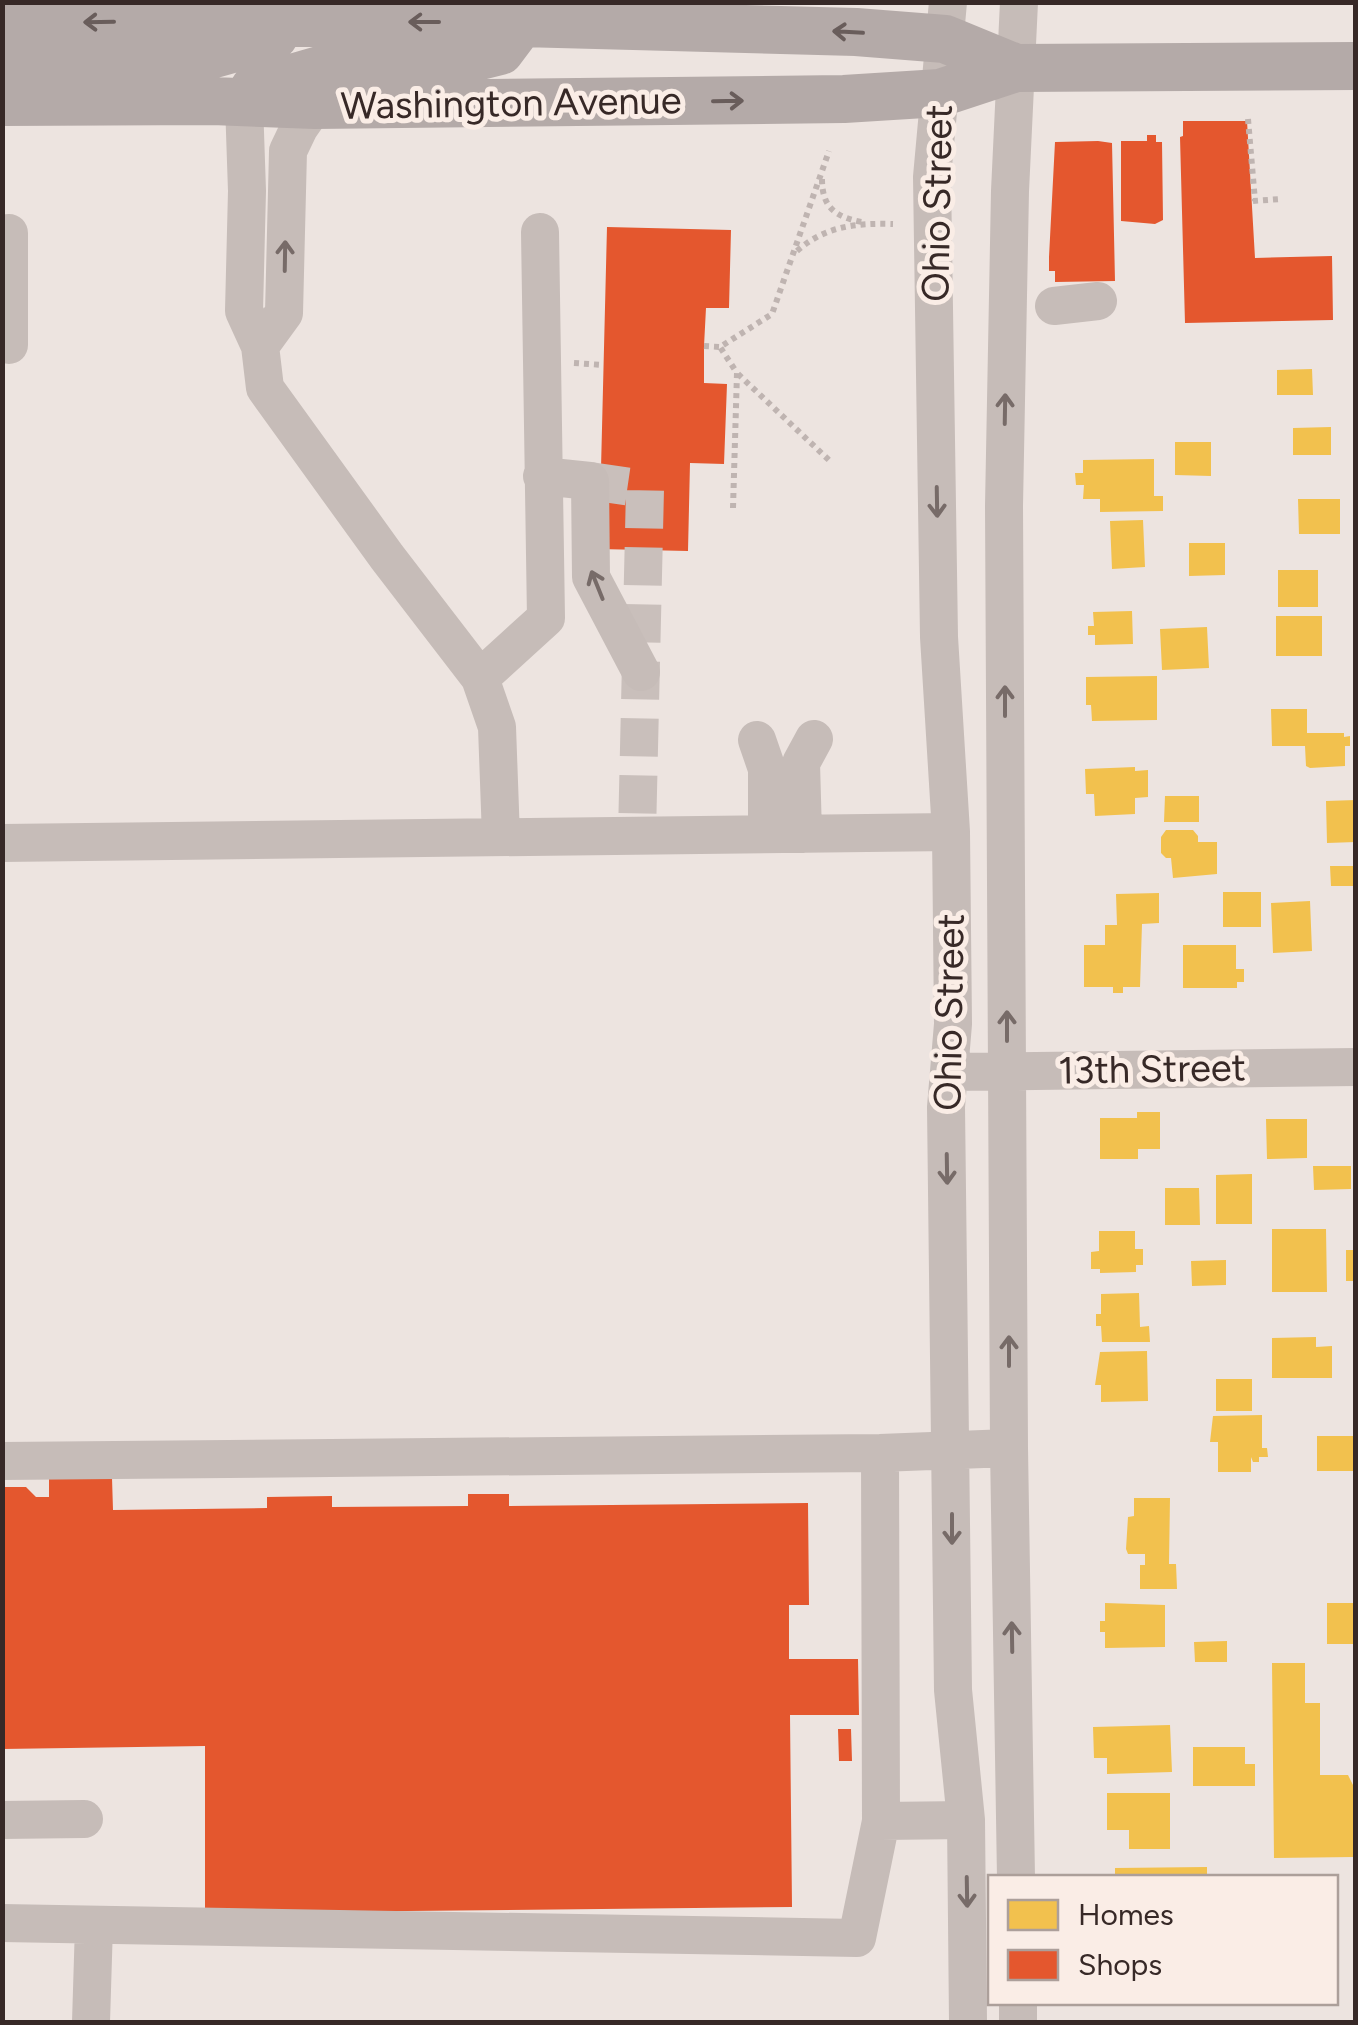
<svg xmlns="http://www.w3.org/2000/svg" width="1358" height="2025" font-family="Figtree,sans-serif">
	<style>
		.homes { fill: #f2c14e }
		.shops { fill: #e4572e }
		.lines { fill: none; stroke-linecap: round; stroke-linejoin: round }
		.minor-tunnel { stroke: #c9bfbb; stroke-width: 38; stroke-dasharray: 38 19; stroke-linecap: butt }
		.path { stroke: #bfb4b1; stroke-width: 6; stroke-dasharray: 5 5; stroke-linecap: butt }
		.minor { stroke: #c6bcb8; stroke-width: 38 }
		.major { stroke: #b4aaa8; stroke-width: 48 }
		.oneway { stroke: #695d5b }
		.oneway2 { stroke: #776b68 }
		.labels { text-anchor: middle; stroke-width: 10; stroke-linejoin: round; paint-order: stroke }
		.street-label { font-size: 38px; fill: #372927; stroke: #faede6 }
	</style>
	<rect width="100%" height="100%" fill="#ede4e0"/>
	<!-- homes -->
	<path class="homes" d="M1312,369l1,26h-36v-25z
		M1331,427v28h-38v-27z
		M1175,442h36v34l-36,-1z
		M1154,459v37h9v15l-63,1v-13h-17l1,-14h-8l-1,-12h8v-13z
		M1298,499h42v35h-41z
		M1143,520l2,47 -33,2 -2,-48z
		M1189,543h36v32l-36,1z
		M1278,570h40v37h-40z
		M1132,611l1,33 -38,1v-10h-7v-9h6l-1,-14z
		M1276,616h46v40h-46z
		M1207,627l2,41 -47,2 -2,-41z
		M1157,676v44l-65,1 -1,-16h-5v-28z
		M1271,709h36v24h37v4l6,-1v10h-5v20l-35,2 -4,-2 -1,-20h-33z
		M1135,767v4l13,-1v27l-13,1v16l-40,2 -1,-22h-8l-1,-25z
		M1165,796h34v26h-35z
		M1356,800v42l-29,1 -1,-42z
		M1166,830h27l5,6v6h19v32l-44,4 -2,-20h-5l-5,-5v-16z
		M1330,866h23l1,20h-23z
		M1223,892h38v35h-38z
		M1159,893v30l-17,1 -2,63h-17v6h-10v-6h-29v-42h21v-20h12l-1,-31z
		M1310,901l2,50 -39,2 -2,-50z
		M1183,945h53v24h8v13h-7v6h-54z
		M1137,1112h23v37h-22v10h-38v-41h37z
		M1266,1119h41v39l-40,1z
		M1313,1166h38v23l-37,1z
		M1252,1174v50h-36v-49z
		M1165,1188h34l1,37h-35z
		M1272,1229h54l1,63h-55z
		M1099,1231h36v18h8v16h-7v7l-36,1v-4h-9v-17l8,-1z
		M1346,1250h10v31h-10z
		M1226,1260v25l-34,1 -1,-25z
		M1139,1293l1,34 9,-1 1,16h-48l-1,-16h-5v-12h5v-20z
		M1316,1337v10l16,-1v32h-60v-40z
		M1147,1351l1,50 -47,1v-17h-6l5,-33z
		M1216,1379h36v32h-36z
		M1262,1415v33h5l1,9h-9v5h-6l-2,-5v15h-33v-30h-8l3,-26z
		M1317,1436h36v35h-36z
		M1134,1498h36l-1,66h7l1,25h-37v-24h5v-11h-17l-2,-5 2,-32 6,-1z
		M1105,1603l60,2v42l-60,1v-16h-5v-11h5z
		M1327,1603h29v41h-29z
		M1227,1641v21h-32l-1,-20z
		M1272,1663h33v40h15v72h28l5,10 1,72 -80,1z
		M1170,1725l2,47 -65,2v-16h-13l-1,-31z
		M1193,1747h52v17h10v22h-62z
		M1107,1793h63v56h-41v-19h-22z
		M1207,1867v11h-92v-10z"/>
	<!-- shops -->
	<path class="shops" d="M1183,121h64l8,137 77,-2 1,64 -148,3 -5,-186 3,-1z
		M1147,135h9v7h6l1,78 -8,4 -34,-3v-80h26z
		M1098,141l14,2 3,138 -60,1v-11h-6v-14l6,-115z
		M607,227l124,3 -2,78h-23l-2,38v37l23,1 -3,80 -34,-1 -2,88 -89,-2z
		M112,1478l1,32 154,-2v-11l65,-1v11l136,-1v-12h41v12l299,-3 1,102h-20v54h69l1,56h-69l2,192 -587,6v-167l-203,3v-262h24l10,10h13v-18z
		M838,1729h13l1,32h-13z"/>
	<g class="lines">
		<!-- minor-tunnel -->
		<path class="minor-tunnel" d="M590,481l55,8 -8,346"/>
		<!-- path -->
		<path class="path" d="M1248,119l7,82
			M822,179c0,28 13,38 40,43
			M1253,201l27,-2
			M797,251c28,-25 59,-28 96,-27
			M704,346l16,1
			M574,363l29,2
			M738,374l94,89
			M733,508l4,-135 -17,-26 52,-33 57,-163"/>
		<!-- minor -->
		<path class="minor" d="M948,2l-16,175 7,460 12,195 2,192 -7,83 7,583 13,130 2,202
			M244,103l3,88 -3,120 16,35 5,42 122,169 93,121 17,49 4,110
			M9,233v112
			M1054,306l44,-5
			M260,346l24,-33 4,-162 11,-23 16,-23
			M542,476l48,5 1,96 50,95
			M480,678l66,-60 -6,-386
			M757,740l10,29v65
			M803,834l-2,-71 13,-24
			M2,843l949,-11
			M949,1072l407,-5
			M2,1461l878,-8 129,-5
			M2,1820l82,-1
			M881,1821l85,-1
			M1016,1878l-7,-430 -5,-942 6,-315 9,-189
			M2,1923l855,15 24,-117 -1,-368
			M1018,2002v20
			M91,2022l3,-97"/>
		<!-- major -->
		<path class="major" d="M2,23h519l335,9 89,7 71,29
			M2,68c45,-6 90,2 134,0 47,-3 94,-18 138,-32
			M254,89l107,-31h111l28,-7 21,-28
			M2,102l211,-1 102,4 529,-6 96,-6 76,-25 340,-2"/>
	</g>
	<!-- one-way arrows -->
	<defs><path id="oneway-shaft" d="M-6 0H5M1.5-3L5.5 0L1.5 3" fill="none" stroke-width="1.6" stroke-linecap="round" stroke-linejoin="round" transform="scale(2.5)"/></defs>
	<g class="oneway">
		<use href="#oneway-shaft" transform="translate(99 22) rotate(179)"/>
		<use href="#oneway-shaft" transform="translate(424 22) rotate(-180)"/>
		<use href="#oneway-shaft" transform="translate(848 32) rotate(-177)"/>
		<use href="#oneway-shaft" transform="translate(728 101) rotate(-1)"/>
	</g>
	<g class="oneway2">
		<use href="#oneway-shaft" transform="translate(285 256) rotate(-89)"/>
		<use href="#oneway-shaft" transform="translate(1005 409) rotate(-89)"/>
		<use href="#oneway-shaft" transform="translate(937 502) rotate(89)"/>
		<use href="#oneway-shaft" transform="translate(597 585) rotate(-112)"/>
		<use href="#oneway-shaft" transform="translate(1005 701) rotate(-90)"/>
		<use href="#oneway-shaft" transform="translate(1007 1026) rotate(-90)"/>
		<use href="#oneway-shaft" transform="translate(947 1169) rotate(89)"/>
		<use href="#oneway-shaft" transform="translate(1009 1351) rotate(-90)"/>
		<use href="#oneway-shaft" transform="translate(952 1529) rotate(90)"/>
		<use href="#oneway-shaft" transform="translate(1012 1637) rotate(-91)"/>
		<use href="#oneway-shaft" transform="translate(967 1892) rotate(89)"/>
	</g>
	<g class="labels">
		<!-- street labels -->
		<g class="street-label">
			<text transform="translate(511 103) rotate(-1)" y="13">Washington Avenue</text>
			<text transform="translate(937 203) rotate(-89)" y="13">Ohio Street</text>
			<text transform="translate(949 1012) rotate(-89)" y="13">Ohio Street</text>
			<text transform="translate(1152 1069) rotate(-1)" y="13">13th Street</text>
		</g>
	</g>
	<!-- border -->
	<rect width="1358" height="2025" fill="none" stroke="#372927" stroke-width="10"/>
	<!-- legend -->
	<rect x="988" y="1875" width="350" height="130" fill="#faede6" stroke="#ac9f9a" stroke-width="2.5"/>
	<rect x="1008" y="1900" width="50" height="30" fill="#f2c14e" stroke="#ac9f9a" stroke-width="2.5"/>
	<text x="1078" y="1925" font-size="30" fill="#372927">Homes</text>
	<rect x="1008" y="1950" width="50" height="30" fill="#e4572e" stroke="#ac9f9a" stroke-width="2.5"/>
	<text x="1078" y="1975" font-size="30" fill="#372927">Shops</text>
</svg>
